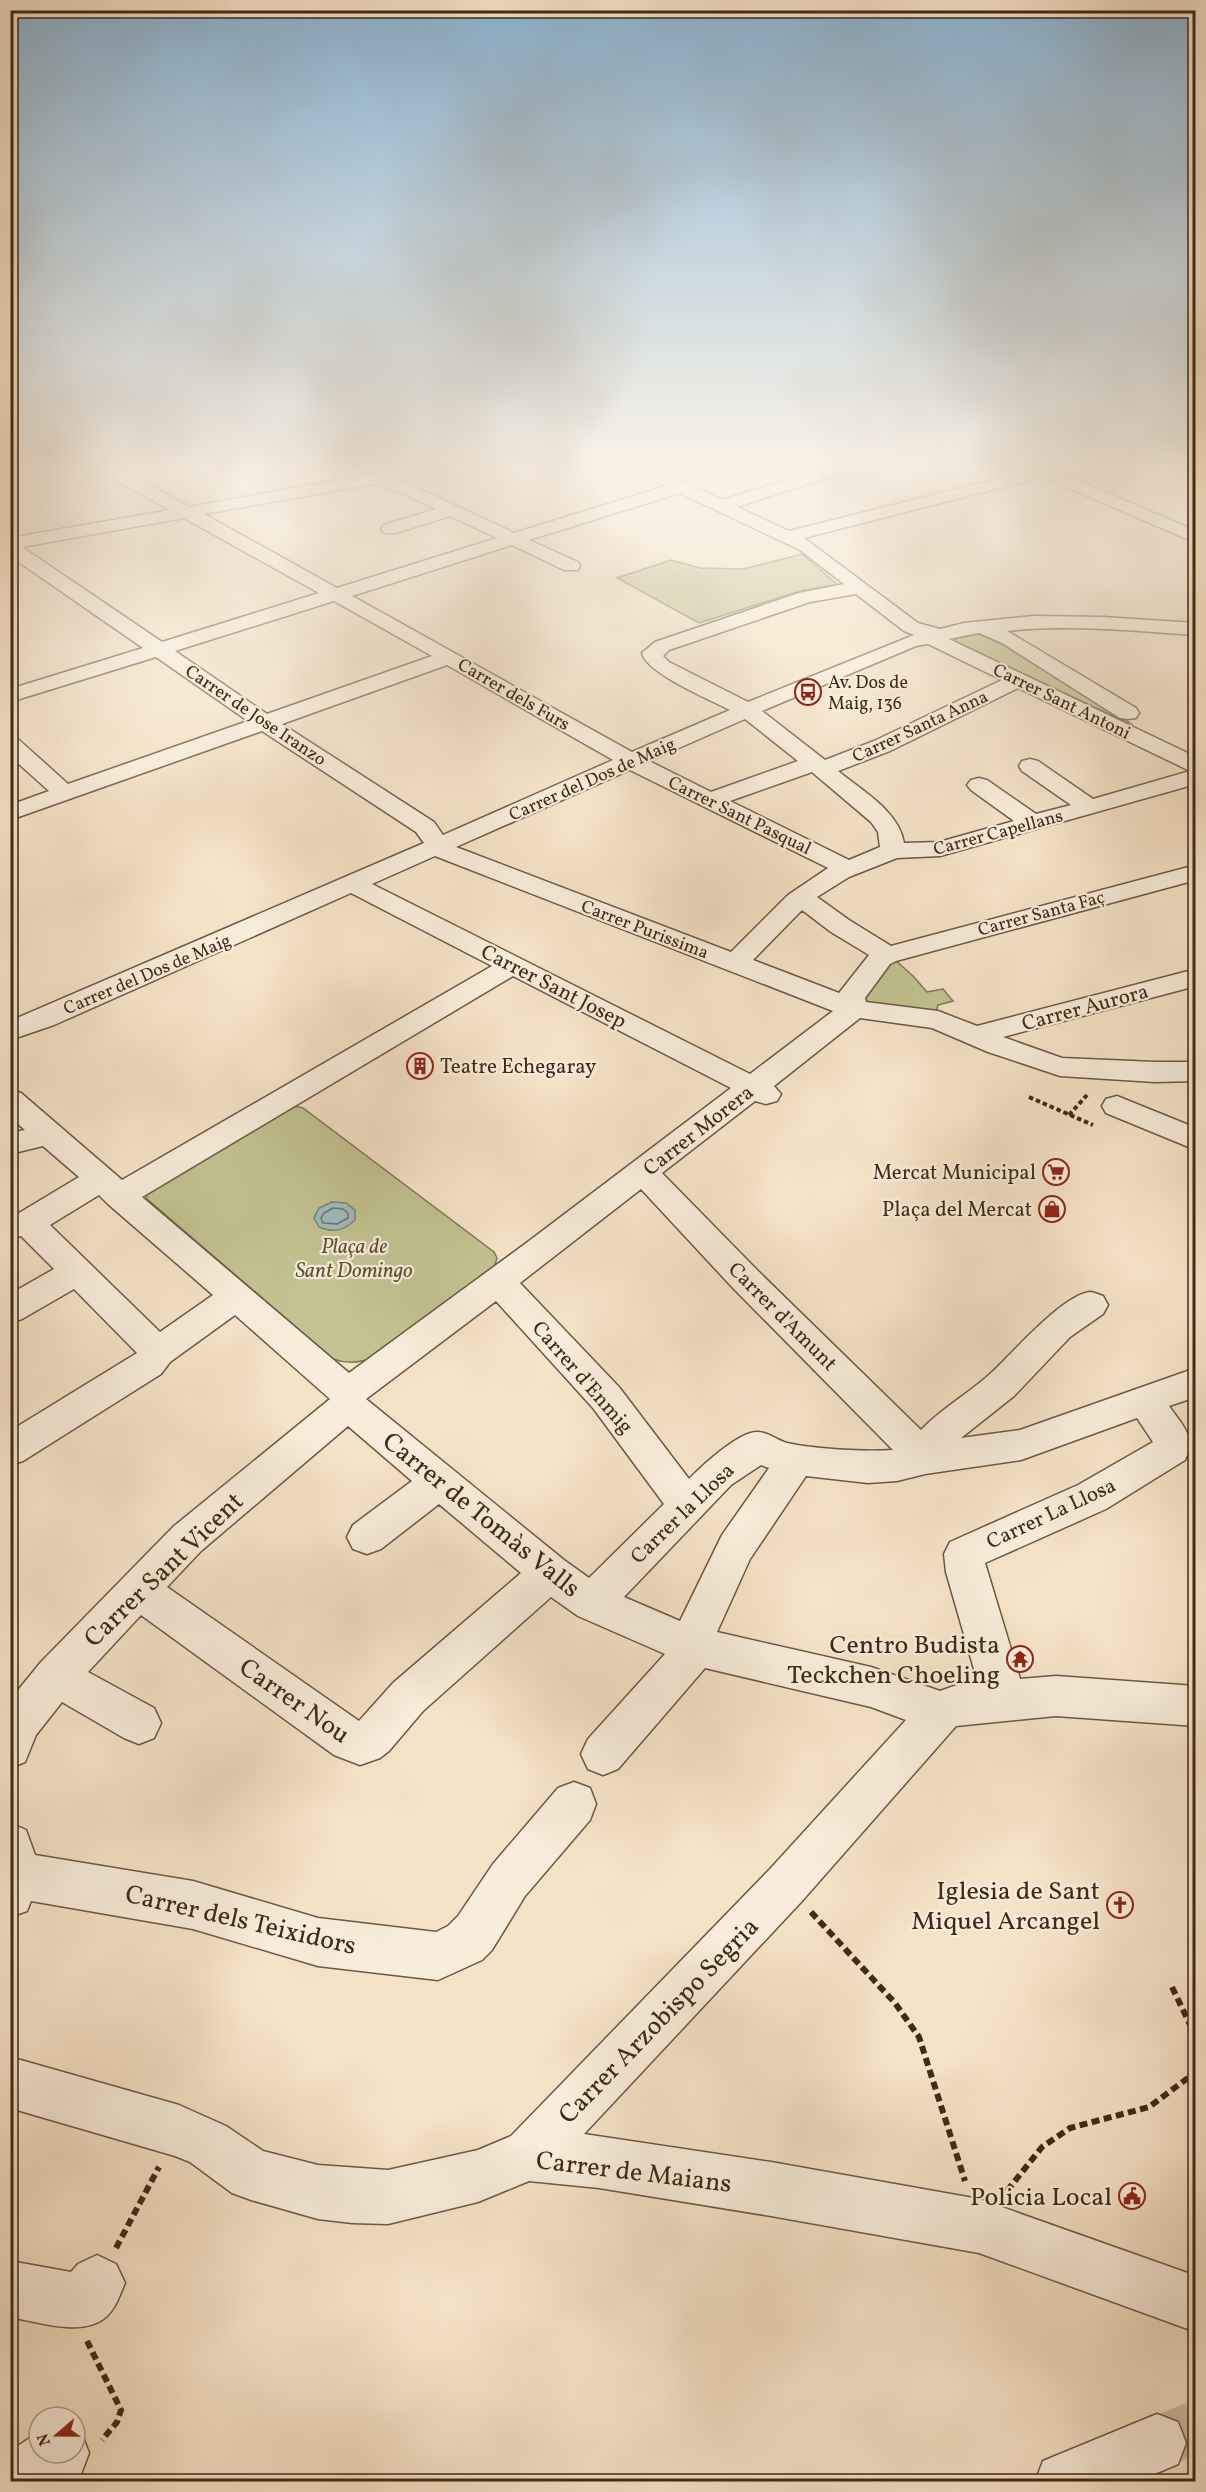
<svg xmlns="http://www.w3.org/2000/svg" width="1206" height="2492" font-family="Vollkorn,serif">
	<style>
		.green { fill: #c2c292; stroke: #807654; stroke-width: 1.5 }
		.water { fill: #a0bcbf; stroke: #79827c; stroke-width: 1.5 }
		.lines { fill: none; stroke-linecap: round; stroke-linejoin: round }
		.shore { stroke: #6f736b; stroke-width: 1.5 }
		.minor-tunnel { stroke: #d0bea5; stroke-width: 52; stroke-dasharray: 52 26; stroke-linecap: butt }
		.minor-casing { stroke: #6c5843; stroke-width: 3 }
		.path-far1 { stroke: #3e2a17; stroke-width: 4; stroke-dasharray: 4.5 3; stroke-linecap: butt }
		.path { stroke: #3e2a17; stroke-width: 6; stroke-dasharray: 8 4.5; stroke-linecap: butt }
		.minor { fill: #f8eddb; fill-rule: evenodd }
		.labels { text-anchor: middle; stroke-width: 4.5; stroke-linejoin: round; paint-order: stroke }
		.far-poi-label { font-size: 18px; fill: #3e2a17; stroke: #f8eddb; text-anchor: start }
		.far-street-label { font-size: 18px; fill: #3e2a17; stroke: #f8eddb }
		.street-label { font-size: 21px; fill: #3e2a17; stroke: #f8eddb }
		.poi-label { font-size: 21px; fill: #3e2a17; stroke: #f8eddb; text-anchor: end }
		.park-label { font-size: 21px; font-style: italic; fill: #5f5036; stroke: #f8eddb }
		.near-street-label { font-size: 26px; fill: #3e2a17; stroke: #f8eddb }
		.near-poi-label { font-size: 26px; fill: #3e2a17; stroke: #f8eddb; text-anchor: end }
	</style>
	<rect width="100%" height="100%" fill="#f5e3c8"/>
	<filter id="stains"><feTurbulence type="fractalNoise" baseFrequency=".00333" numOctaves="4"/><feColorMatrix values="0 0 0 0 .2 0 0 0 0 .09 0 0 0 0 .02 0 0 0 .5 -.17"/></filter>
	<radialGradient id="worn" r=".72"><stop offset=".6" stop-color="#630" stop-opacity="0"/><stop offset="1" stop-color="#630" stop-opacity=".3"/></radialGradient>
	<!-- green -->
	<path class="green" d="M802,554l36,31 -38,6 -101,32 -82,-45 54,-18 29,8 43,1z
		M973,634h8l50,24 102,67 -179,-83 3,-4z
		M893,958l20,18 14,16 16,-3 10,12 -15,4 -2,8 -69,-8 -7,-10z
		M295,1106l8,2 191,144 3,6 -3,10 -122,90c-14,5 -25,6 -39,1l-186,-160 -1,-8z"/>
	<!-- water -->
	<path class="water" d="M332,1202l14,1 9,7v10c-12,11 -21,13 -36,7l-5,-9 5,-10z"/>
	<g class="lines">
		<!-- shore -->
		<path class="shore" d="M333,1208l10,1 5,4v5l-11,6 -14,-1 -2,-5 3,-5z"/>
		<!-- minor-tunnel -->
		<path class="minor-tunnel" d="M1157,2443l39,-16"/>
		<defs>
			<path id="minor" d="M104,471h20l65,36 182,-33 7,-3h47l-2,4 -24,4 115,54 152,-47 -24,-11 -2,-4h21l62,29 89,-29h25l-2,4 -98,32 52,24 240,-60h27l140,60v12l-153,-66 -239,61 114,85 22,6 24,-6 70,-7 69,1 93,6v12c-63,-4 -127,-11 -189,-4l129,77 3,5 -3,5 -8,1 -8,-1 -118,-75 -23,-10 -30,6 247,118v27l-256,72 -43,2 -48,19 -32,20 32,23 42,26 305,-81v15l-300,81 -6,3 -25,34 1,4 72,9 39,15 219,-57v17l-193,51 59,21 93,4h41v19l-41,1 -95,-6 -72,-24 -56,-24 -72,-10 -86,68 7,8 -4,7 -11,3 -11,-3 -93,72 95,97 164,160c21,-22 47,-36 69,-56 21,-19 72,-79 100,-82 4,0 9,3 13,4l5,9 -5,9 -33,23 -56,59 -53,42 59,-8 176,-62v29l-27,9c13,19 28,31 16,54l-79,49 -121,54 35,116 36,-3 140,10v40l-140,-10 -100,10 -154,175 -218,233 187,28 208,37 217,77v56l-217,-79 -208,-37 -172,-28 -70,-7 -51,21 -90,22 -36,-1 -34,-4 -67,-19 -19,-7 -42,-31 -15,-6 -165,-48v-51l169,48 47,21 37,25 55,14 70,5 90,-20 33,-14 259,-267 136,-149 -35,-13 -166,-39 -87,101 -15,6 -15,-6 -7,-15 7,-15 77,-85 -87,-38 -27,-19 -128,114 -34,40 -9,7 -20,7 -26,-10 -193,-140 -53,57 66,36 7,15 -7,15 -15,6 -15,-6 -62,-36 -26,33 -11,27 -15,6v-68l31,-38 132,-135 157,-128 -95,-84 -65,47 -9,12 -138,87 -13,4v-34l127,-78 -63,-64 -52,30 -12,4v-29l44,-25 -33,-33 -11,3v-24l9,-2 60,-36 -36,-31 -33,8v-21l15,-3 -15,-13v-27l11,3 101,87 370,-214 -141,-73 -297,132 -44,15v-19l414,-178 -8,-11 -154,-101 -252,89v-15l39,-14 -39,-35v-19l8,2 50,45 180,-63 -92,-64 -146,45v-13l133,-41 -133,-92v-18l160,-28 -64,-35zM379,483l57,26 -52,16 -3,4 3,4h12l54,-17 47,22 -160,50 -133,-74zM680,493l120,57 44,34 -45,9 -144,49 -13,11c4,20 69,47 88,57l-98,42 -280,-156 160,-51 52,25h14l2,-4 -2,-4 -49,-22zM184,518l135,75 -157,49 -140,-95zM856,594l48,37 10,4 -166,67 -79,-40 -6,-6 6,-6 141,-48zM334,601l98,55 -165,58 -92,-63zM928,644l74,36 -128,61 -49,19 -63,-49 154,-65zM447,665l166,95 -170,75 -9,-13 -152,-98zM1018,688l172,83 -97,28 -55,-38 -8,-2 -8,2 -3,5 3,5 49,34 -35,9 -49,-34 -8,-2 -8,2 -4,5 4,5 43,31 -75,21 -35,1c-5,-32 -43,-53 -66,-72l52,-20zM745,719l53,42 -87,31 -62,-31zM630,770l198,98 -40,27 -57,57 -275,-105zM812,772l59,50 7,10 2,15 -31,13 -119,-59zM435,856l398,155 -83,63 -378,-190zM802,910l29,22 38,23 -30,38 -86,-33zM513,976l218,112 -202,153 -180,132 -207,-176zM641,1189l92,99 160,162c-29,2 -79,-1 -106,-7 -10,-3 -21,-12 -31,-11 -19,1 -54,34 -67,47l-70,-92 -99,-104zM99,1195l9,9 105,91 -53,37 -110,-107zM496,1301l97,107 71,96 -75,74 -25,-18 -198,-161zM1137,1418l16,24 -75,43 -128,57 -6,12 2,18 32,111 -21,2 -17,6 -69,-24 -154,-35 33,-73 56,-83 62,7 29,-2 28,-7 96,-14zM348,1426l64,55 -59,44 -6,12 6,12 14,5 14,-5 58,-45 82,69 -128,110 -34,38 -192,-134 34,-36zM761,1465l8,3 -47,67 -42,86 -56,-24 107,-112z
				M1117,1096l79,32v22l-90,-37 -4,-7 4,-7z
				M574,1782l16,6 6,16 -6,16 -65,76 -33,54 -10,10 -44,20 -120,-14 -125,-37 -162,-28 -4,10 -17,6v-94l16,7 9,25 158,26 125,37 118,14 12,-6 10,-10 35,-52 65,-76z
				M97,2255l19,9 9,19c-5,11 -9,25 -18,33 -23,22 -69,6 -97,1v-56l61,11 7,-8z
				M1157,2414l21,8 8,21 -8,21 -42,18h-101l8,-21z
				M75,2430l6,2 8,21 -8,21 -12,8h-59v-31l29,-19v21h36z"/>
		</defs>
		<!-- minor casing -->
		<use href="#minor" class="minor-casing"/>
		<!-- path-far1 -->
		<path class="path-far1" d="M1029,1097l64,28
			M1069,1115l18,-20"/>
		<!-- path -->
		<path class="path" d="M811,1912l84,91 24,34 46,144
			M1172,1987l24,50
			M1007,2191l35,-44 28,-19 79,-21 47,-35
			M116,2248l43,-81
			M87,2341l34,69 -4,12 -15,18"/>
		<!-- minor -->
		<use href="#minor" class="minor"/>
	</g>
	<!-- sky -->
	<linearGradient id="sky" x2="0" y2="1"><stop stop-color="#8bb7d8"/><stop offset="0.57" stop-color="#faf2e6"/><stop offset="1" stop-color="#faf2e6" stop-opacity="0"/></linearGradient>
	<rect width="1206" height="820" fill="url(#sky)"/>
	<!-- icons -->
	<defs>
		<symbol id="bus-ring" viewBox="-11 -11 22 22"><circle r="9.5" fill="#f8eddb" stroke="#8f2418" stroke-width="1.5"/><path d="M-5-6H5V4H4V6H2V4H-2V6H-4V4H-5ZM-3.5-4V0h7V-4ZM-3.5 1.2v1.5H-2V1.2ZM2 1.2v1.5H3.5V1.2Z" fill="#8f2418"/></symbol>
		<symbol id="building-ring" viewBox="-11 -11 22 22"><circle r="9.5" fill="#f8eddb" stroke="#8f2418" stroke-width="1.5"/><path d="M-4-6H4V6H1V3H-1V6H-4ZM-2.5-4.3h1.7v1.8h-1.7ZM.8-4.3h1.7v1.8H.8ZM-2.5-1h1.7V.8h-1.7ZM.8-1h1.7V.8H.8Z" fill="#8f2418"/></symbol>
		<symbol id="supermarket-ring" viewBox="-11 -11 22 22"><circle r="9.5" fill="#f8eddb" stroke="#8f2418" stroke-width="1.5"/><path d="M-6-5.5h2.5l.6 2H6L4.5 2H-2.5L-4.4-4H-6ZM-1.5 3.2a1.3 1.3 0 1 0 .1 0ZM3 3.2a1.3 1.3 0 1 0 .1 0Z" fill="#8f2418"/></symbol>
		<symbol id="shop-ring" viewBox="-11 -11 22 22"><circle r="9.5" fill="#f8eddb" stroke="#8f2418" stroke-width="1.5"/><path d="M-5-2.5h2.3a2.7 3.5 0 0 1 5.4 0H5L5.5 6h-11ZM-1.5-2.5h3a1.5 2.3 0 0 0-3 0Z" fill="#8f2418"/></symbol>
		<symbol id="temple-ring" viewBox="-11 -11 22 22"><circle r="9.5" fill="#f8eddb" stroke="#8f2418" stroke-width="1.5"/><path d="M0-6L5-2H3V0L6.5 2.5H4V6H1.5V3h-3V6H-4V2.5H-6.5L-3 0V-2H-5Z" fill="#8f2418"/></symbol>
		<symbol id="church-ring" viewBox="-11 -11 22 22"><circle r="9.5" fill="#f8eddb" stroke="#8f2418" stroke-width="1.5"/><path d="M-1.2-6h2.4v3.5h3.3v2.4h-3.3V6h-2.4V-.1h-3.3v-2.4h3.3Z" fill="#8f2418"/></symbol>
		<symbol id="civic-ring" viewBox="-11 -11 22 22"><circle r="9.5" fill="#f8eddb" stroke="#8f2418" stroke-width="1.5"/><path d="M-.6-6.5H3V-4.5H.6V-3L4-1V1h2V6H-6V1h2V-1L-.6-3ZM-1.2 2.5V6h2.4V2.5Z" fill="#8f2418"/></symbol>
	</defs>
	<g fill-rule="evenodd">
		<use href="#bus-ring" x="793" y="677" width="30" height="30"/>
		<use href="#building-ring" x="405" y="1051" width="30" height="30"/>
		<use href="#supermarket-ring" x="1041" y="1157" width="30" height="30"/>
		<use href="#shop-ring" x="1037" y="1194" width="30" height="30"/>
		<use href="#temple-ring" x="1005" y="1644" width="30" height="30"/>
		<use href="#church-ring" x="1105" y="1890" width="30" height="30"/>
		<use href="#civic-ring" x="1117" y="2181" width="30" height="30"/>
	</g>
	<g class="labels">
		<!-- far-poi labels -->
		<g class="far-poi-label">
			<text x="828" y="688">Av. Dos de<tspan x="828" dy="21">Maig, 136</tspan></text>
		</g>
		<!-- far-street labels -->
		<g class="far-street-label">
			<text transform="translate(514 694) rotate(30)" y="6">Carrer dels Furs</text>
			<text transform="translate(1062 701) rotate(26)" y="6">Carrer Sant Antoni</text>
			<text transform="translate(256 715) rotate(34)" y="6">Carrer de Jose Iranzo</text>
			<text transform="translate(920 726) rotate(-25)" y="6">Carrer Santa Anna</text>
			<text transform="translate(592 779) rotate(-24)" y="6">Carrer del Dos de Maig</text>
			<text transform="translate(740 815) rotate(26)" y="6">Carrer Sant Pasqual</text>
			<text transform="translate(998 832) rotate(-15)" y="6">Carrer Capellans</text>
			<text transform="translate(1041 913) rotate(-15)" y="6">Carrer Santa Faç</text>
			<text transform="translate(645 929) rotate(21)" y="6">Carrer Purissima</text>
			<text transform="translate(147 974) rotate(-23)" y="6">Carrer del Dos de Maig</text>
		</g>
		<!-- street labels -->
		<g class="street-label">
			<text transform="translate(554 986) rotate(27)" y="7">Carrer Sant Josep</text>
			<text transform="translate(1085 1007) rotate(-15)" y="7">Carrer Aurora</text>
			<text transform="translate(698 1130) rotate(-38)" y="7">Carrer Morera</text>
			<text transform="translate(783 1316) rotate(45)" y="7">Carrer d'Amunt</text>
			<text transform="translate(583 1377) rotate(49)" y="7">Carrer d'Enmig</text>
			<text transform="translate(682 1513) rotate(-44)" y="7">Carrer la Llosa</text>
			<text transform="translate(1051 1513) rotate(-25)" y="7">Carrer La Llosa</text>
		</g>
		<!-- poi labels -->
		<g class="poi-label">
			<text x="440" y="1073" text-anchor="start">Teatre Echegaray</text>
			<text x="1036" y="1179">Mercat Municipal</text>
			<text x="1032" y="1216">Plaça del Mercat</text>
		</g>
		<!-- park labels -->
		<g class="park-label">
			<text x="354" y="1253">Plaça de<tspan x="354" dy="24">Sant Domingo</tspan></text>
		</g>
		<!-- near-street labels -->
		<g class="near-street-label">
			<text transform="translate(482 1514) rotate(39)" y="9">Carrer de Tomàs Valls</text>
			<text transform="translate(163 1569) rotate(-44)" y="9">Carrer Sant Vicent</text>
			<text transform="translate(295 1700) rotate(35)" y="9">Carrer Nou</text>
			<text transform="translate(241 1919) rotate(13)" y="9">Carrer dels Teixidors</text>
			<text transform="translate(658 2020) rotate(-46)" y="9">Carrer Arzobispo Segria</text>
			<text transform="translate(634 2171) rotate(7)" y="9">Carrer de Maians</text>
		</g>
		<!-- near-poi labels -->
		<g class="near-poi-label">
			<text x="1000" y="1653">Centro Budista<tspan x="1000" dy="30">Teckchen Choeling</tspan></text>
			<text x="1100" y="1899">Iglesia de Sant<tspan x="1100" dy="30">Miquel Arcangel</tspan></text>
			<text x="1112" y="2205">Policia Local</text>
		</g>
	</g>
	<!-- margin -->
	<rect width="1206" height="2492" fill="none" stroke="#f5e3c8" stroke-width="36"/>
	<rect x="12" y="12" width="1182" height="2468" fill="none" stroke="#3e2a17" stroke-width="3"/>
	<rect x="18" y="18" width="1170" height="2456" fill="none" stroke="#3e2a17" stroke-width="1.5"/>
	<!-- north arrow -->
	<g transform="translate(57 2435) rotate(250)"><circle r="28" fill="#f8eddb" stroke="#ae9f8d" stroke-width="1.5"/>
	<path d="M0-4.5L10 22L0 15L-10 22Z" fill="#8f2418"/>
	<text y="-9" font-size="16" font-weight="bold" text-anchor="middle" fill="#3e2a17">N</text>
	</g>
	<rect width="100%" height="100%" filter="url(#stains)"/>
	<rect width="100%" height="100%" fill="url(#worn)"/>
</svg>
